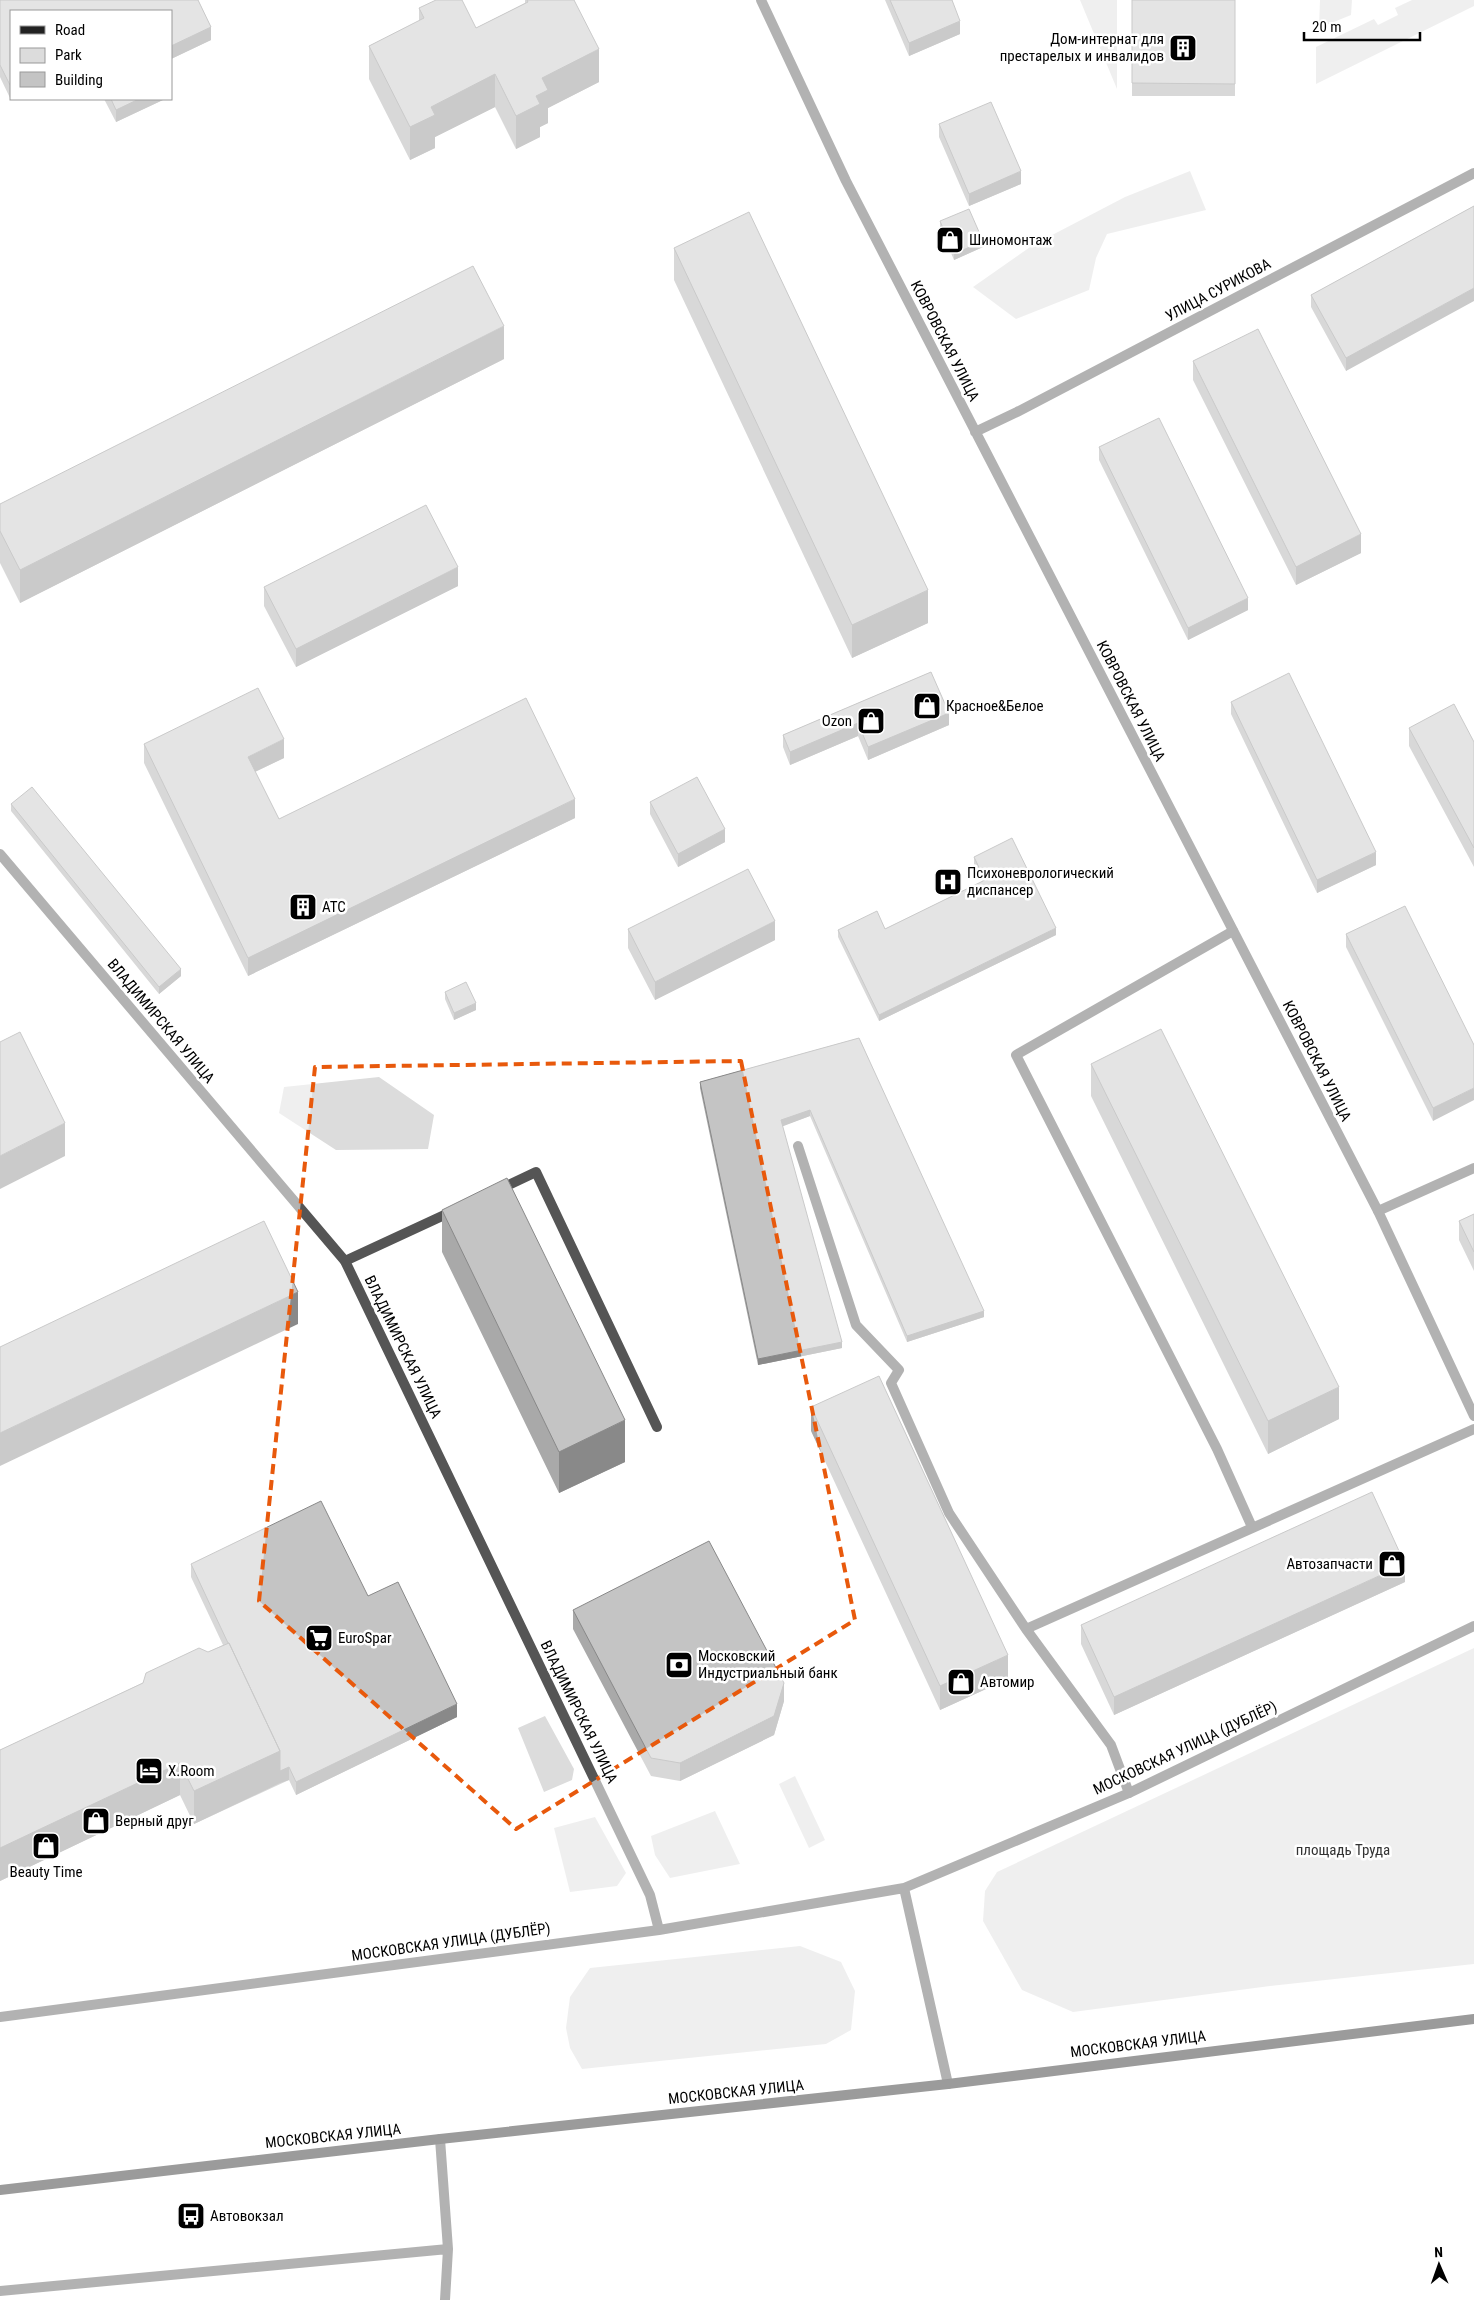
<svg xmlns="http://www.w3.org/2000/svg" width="1474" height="2300" font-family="'Roboto Condensed',sans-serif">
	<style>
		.green { fill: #dcdcdc }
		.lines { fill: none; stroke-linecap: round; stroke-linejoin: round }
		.lane { stroke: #555; stroke-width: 10 }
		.street { stroke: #555; stroke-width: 10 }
		.secondary { stroke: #222; stroke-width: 10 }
		.wall { fill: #a9a9a9 }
		.shaded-wall { fill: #898989 }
		.building { fill: #c4c4c4; stroke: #898989 }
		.marked { fill: none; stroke: #e8590c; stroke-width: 4; stroke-dasharray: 10 6; stroke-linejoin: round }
		.labels { text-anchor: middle; stroke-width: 5; stroke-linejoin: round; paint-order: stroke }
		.poi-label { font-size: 15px; fill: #000; stroke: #fff; text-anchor: start }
		.street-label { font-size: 15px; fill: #000; stroke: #fff }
		.park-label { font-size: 15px; fill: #333; stroke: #fff }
	</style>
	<rect width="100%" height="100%" fill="#fff"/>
	<!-- green -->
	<path class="green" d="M1080,0h37v89z
		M1320,0h32l-1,15 -32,13z
		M1412,0h62v6l-158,78v-37l58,-28 4,6 20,-10 -3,-7z
		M1190,171l16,39 -99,24 -11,24 -7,32 -73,29 -43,-32 60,-42 92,-48z
		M379,1077l55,38 -6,34 -92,1 -57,-37 5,-26z
		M1474,1648v316l-204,22 -197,26 -51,-22 -39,-69 2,-30 12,-19z
		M545,1716l29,53 -2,11 -28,12 -26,-64z
		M795,1776l30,64 -16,8 -30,-64z
		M715,1811l25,53 -70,14 -15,-23 -4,-19z
		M595,1817l31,56 -9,13 -47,6 -16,-64z
		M800,1946l41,16 14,29 -4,39 -25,14 -244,25 -12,-21 -4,-20 4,-31 20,-29z"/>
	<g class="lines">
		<!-- lane -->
		<path class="lane" d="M1233,931l-217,124 201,394 35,78
			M798,1146l58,179 43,45 -8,13 58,130 77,116
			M498,1190l38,-18 121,255
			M1378,1211l96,-43
			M345,1261l108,-50
			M1129,1793l-18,-48 -85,-116 448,-200
			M440,2139l8,110 -3,51
			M0,2291l448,-42"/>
		<!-- street -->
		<path class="street" d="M761,0l85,181 532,1030 96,205
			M975,432l42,-20 457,-239
			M0,854l345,407 305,634 9,35
			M904,1888l44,196
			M0,2017l659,-87 245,-42 225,-95 345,-167"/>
		<!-- secondary -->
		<path class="secondary" d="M0,2190l440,-51 508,-55 526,-65"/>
	</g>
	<!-- wall -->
	<path class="wall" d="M0,0h198l13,27v13l-40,19v-48h-160v86l-1,1 -10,-21z
		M525,0h49l25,82 -51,26v15l-8,4v10l-24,12 -21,-42 -60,30v11l-25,12 -41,-81v-33l50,-25v-13l57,20 49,-25z
		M885,0h67l8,34 -51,22z
		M1132,0h103v96h-103z
		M104,99h61l-49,23z
		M939,124l82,60 -52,22 -30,-69z
		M1474,206l-128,165 -35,-64v-12z
		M940,221l43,26 -29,13 -14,-33z
		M674,248l254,375 -76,35 -178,-378z
		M504,359l-484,244 -20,-40v-59z
		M1193,361l168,192 -65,32 -103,-205z
		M1099,447l149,163 -60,30 -89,-180z
		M458,586l-162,81 -32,-61v-19z
		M931,672l18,53 -81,35 -10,-24 -68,29 -7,-18v-12z
		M1231,702l145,163 -59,28 -86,-179z
		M1409,728l65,14v125l-65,-121z
		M144,744l140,14 -29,14 24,47 296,-1 -327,158 -104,-213z
		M650,802l75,40 -47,25 -28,-53z
		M11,804l170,172 -22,18 -148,-183z
		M974,857l82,78 -177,86 -41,-84v-7l47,-1 98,-48 -9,-17z
		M628,929l147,11 -120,60 -27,-52z
		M1346,934l128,111 -41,76 -87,-174z
		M445,992l31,18 -22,10 -9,-21z
		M859,1038l125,279 -77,25 -97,-226 -28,10 60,222 -84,17 -58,-277v-6z
		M1091,1064l248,355 -71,35 -177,-358z
		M442,1210l183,252 -66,31 -117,-241z
		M1474,1214v57l-15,-31v-19z
		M811,1407l197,272 -68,31 -129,-279z
		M191,1564l177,32 89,121 -161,78 -7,-15 -95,44 -14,-29 -180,86v-131l223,-105 -32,-68z
		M1405,1582l-291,133 -33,-71v-19z
		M573,1610l211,91 -10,34 -94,46 -29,-5 -78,-147z"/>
	<!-- shaded-wall -->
	<path class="shaded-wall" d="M960,21v13l-51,22v-13z
		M211,27v13l-40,19v-13z
		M599,49v33l-51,26v15l-8,4v10l-24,12v-33l20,-20 6,-18z
		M495,74v33l-60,30v11l-25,12v-33l21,-20z
		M10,85h1v12l-1,1z
		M139,99h26l-49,23v-12z
		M1021,171v13l-52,22v-12z
		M983,241v6l-29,13v-6z
		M1474,288v13l-128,70v-13z
		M504,326v33l-484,244v-33z
		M1361,534v19l-65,32v-18z
		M458,567v19l-162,81v-18z
		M928,590v33l-76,35v-33z
		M1248,598v12l-60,30v-12z
		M949,713v12l-81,35v-13z
		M858,723v13l-68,29v-13z
		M284,739v19l-36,17v-18z
		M575,799v19l-327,158v-18z
		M725,829v13l-47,25v-13z
		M1376,852v13l-59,28v-13z
		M775,921v19l-120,60v-18z
		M1056,928v7l-177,86v-6z
		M181,969v7l-22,18v-7z
		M476,1003v7l-22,10v-7z
		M1474,1088v12l-41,21v-13z
		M810,1110v6l-29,11v-7z
		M65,1123v33l-65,33v-33z
		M298,1292v32l-298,142v-33z
		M984,1311v6l-77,25v-6z
		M842,1342v6l-84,17v-6z
		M1339,1387v32l-71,35v-33z
		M625,1420v42l-66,31v-41z
		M1405,1564v18l-291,133v-18z
		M1008,1655v24l-68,31v-24z
		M784,1683v18l-10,34 -94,46v-18z
		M457,1704v13l-161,78v-13z
		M280,1751v32l-86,41v-33z
		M180,1763v32l-180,86v-33z
		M289,1767v13l-9,3v-12z"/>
	<!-- building -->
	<path class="building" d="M0,0h198l13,27 -40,19v-35h-160v74h-1l-10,-20z
		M436,0h26l14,28 52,-26 -1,-2h47l25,49 -57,29 6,12 -12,6 4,8 -24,12 -21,-42 -64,33 4,8 -25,12 -41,-81 55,-28 -5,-10z
		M890,0h62l8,21 -51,22z
		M1132,0h103v84l-103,-1z
		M111,99h28l-23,11z
		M991,102l30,69 -52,23 -30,-70z
		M1474,206v82l-128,70 -35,-63z
		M969,209l14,32 -29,13 -14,-33z
		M749,212l179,378 -76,35 -178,-377z
		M473,266l31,60 -484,244 -20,-39v-27z
		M1258,329l103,205 -65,33 -103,-206z
		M1159,418l89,180 -60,30 -89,-181z
		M426,505l32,62 -162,82 -32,-62z
		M931,672l18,41 -81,34 -10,-24 -68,29 -7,-17z
		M1289,673l87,179 -59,28 -86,-178z
		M258,688l26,51 -36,18 31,62 247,-121 49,101 -327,159 -104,-214z
		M1454,704l20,38v106l-65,-120z
		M697,777l28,52 -47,25 -28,-52z
		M32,787l149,182 -22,18 -148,-183z
		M1012,838l44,90 -177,87 -41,-85 39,-19 8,18 100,-49 -11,-23z
		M748,869l27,52 -120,61 -27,-53z
		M1405,906l69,139v43l-41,20 -87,-174z
		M466,982l10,21 -22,10 -9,-21z
		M1161,1029l178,358 -71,34 -177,-357z
		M20,1032l45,91 -65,33v-114z
		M859,1038l125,273 -77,25 -97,-226 -29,10 61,222 -84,17 -58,-277z
		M507,1178l118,242 -66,32 -117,-242z
		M1474,1214v38l-15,-31z
		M264,1221l34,71 -298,141v-86z
		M879,1376l129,279 -68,31 -129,-279z
		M1372,1492l33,72 -291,133 -33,-72z
		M321,1501l47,95 30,-14 59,122 -161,78 -7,-15 -9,4v-20l-51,-108h-1l-37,-79z
		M709,1541l75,142 -10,33 -94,47 -29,-5 -78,-148z
		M229,1643l51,108 -86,40 -14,-28 -180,85v-98l143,-67 3,-10 53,-25 9,4z"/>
	<!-- marked area -->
	<path d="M0 0H1474V2300H0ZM741,1061l114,559 -339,209 -257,-228 56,-534z" fill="#fff" fill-opacity=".55" fill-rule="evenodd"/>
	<path class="marked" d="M741,1061l114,559 -339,209 -257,-228 56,-534z"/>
	<!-- icons -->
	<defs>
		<symbol id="building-square" viewBox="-11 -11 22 22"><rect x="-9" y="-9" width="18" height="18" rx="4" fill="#000" stroke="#fff"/><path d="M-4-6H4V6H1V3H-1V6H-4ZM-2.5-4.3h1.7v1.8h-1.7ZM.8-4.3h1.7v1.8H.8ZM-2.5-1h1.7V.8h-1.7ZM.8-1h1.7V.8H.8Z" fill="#fff"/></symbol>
		<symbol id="shop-square" viewBox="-11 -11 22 22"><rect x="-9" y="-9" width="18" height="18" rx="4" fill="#000" stroke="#fff"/><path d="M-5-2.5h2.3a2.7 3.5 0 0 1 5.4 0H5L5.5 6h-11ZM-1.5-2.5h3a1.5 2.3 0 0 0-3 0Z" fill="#fff"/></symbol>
		<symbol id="hospital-square" viewBox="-11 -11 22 22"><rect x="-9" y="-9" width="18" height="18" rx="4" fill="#000" stroke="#fff"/><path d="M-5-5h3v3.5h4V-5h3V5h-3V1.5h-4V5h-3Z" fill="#fff"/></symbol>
		<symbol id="supermarket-square" viewBox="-11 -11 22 22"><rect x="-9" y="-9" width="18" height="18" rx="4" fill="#000" stroke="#fff"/><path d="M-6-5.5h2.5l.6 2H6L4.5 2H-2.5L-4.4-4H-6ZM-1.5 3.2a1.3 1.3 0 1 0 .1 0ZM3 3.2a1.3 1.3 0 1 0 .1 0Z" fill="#fff"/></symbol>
		<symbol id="bank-square" viewBox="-11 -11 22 22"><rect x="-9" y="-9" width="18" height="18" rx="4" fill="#000" stroke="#fff"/><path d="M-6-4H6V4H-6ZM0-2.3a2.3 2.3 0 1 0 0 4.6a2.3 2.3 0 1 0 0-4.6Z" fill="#fff"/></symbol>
		<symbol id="hotel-square" viewBox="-11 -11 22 22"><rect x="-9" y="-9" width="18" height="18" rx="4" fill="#000" stroke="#fff"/><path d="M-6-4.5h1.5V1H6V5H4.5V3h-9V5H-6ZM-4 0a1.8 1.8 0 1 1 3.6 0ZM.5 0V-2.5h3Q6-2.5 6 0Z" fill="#fff"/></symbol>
		<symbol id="bus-square" viewBox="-11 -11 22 22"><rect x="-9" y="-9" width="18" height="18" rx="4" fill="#000" stroke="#fff"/><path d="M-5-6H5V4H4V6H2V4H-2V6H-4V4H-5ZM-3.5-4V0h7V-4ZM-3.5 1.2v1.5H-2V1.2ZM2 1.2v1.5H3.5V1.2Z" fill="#fff"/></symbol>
	</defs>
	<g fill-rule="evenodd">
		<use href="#building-square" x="1167" y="32" width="32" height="32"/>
		<use href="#shop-square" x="934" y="224" width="32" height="32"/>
		<use href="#shop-square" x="911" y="690" width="32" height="32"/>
		<use href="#shop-square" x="855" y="705" width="32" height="32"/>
		<use href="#hospital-square" x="932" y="866" width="32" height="32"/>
		<use href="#building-square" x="287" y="891" width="32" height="32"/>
		<use href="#shop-square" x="1376" y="1548" width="32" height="32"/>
		<use href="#supermarket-square" x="303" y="1622" width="32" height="32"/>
		<use href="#bank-square" x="663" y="1649" width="32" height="32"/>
		<use href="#shop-square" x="945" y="1666" width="32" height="32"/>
		<use href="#hotel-square" x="133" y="1755" width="32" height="32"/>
		<use href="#shop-square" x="80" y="1805" width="32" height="32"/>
		<use href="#shop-square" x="30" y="1830" width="32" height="32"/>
		<use href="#bus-square" x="175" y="2200" width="32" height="32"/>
	</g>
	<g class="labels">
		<!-- poi labels -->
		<g class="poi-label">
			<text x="1164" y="44" text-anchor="end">Дом-интернат для<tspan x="1164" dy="17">престарелых и инвалидов</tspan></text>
			<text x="969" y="245">Шиномонтаж</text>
			<text x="946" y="711">Красное&amp;Белое</text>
			<text x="852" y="726" text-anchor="end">Ozon</text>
			<text x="967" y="878">Психоневрологический<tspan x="967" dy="17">диспансер</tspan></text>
			<text x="322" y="912">АТС</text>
			<text x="1373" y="1569" text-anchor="end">Автозапчасти</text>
			<text x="338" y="1643">EuroSpar</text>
			<text x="698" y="1661">Московский<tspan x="698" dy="17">Индустриальный банк</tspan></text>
			<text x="980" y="1687">Автомир</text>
			<text x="168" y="1776">Х.Room</text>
			<text x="115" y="1826">Верный друг</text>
			<text x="46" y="1877" text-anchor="middle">Beauty Time</text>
			<text x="210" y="2221">Автовокзал</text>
		</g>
		<!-- street labels -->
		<g class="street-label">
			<text transform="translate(1218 290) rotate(-28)" y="5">УЛИЦА СУРИКОВА</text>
			<text transform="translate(945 341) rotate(63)" y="5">КОВРОВСКАЯ УЛИЦА</text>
			<text transform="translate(1131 701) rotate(63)" y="5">КОВРОВСКАЯ УЛИЦА</text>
			<text transform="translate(161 1021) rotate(50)" y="5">ВЛАДИМИРСКАЯ УЛИЦА</text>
			<text transform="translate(1317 1061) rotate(63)" y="5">КОВРОВСКАЯ УЛИЦА</text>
			<text transform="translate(403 1347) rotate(64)" y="5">ВЛАДИМИРСКАЯ УЛИЦА</text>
			<text transform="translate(579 1712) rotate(64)" y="5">ВЛАДИМИРСКАЯ УЛИЦА</text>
			<text transform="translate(1185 1748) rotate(-25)" y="5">МОСКОВСКАЯ УЛИЦА (ДУБЛЁР)</text>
			<text transform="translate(451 1942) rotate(-8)" y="5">МОСКОВСКАЯ УЛИЦА (ДУБЛЁР)</text>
			<text transform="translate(1138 2044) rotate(-7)" y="5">МОСКОВСКАЯ УЛИЦА</text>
			<text transform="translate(736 2092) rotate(-6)" y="5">МОСКОВСКАЯ УЛИЦА</text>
			<text transform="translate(333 2136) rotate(-6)" y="5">МОСКОВСКАЯ УЛИЦА</text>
		</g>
		<!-- park labels -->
		<g class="park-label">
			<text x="1343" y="1855">площадь Труда</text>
		</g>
	</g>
	<!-- legend -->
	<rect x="10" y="10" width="162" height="90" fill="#ffffff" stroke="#999999"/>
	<rect x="20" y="26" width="25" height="8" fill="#222222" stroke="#999999"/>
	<text x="55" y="35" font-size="15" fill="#000000">Road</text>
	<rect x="20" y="48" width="25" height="15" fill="#dcdcdc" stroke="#999999"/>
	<text x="55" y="60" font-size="15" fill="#000000">Park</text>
	<rect x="20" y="72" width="25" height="15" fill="#c4c4c4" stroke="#999999"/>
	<text x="55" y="85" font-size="15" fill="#000000">Building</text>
	<!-- north arrow -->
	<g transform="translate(1439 2265) rotate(358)" stroke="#ffffff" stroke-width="4" paint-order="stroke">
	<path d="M0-4L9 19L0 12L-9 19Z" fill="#000000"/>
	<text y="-8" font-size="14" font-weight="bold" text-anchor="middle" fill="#000000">N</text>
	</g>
	<!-- scale -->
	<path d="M1304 32v8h116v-8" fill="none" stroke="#000000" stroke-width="2.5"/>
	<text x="1312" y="32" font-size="15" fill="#000000" stroke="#ffffff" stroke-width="4" paint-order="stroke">20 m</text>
</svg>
